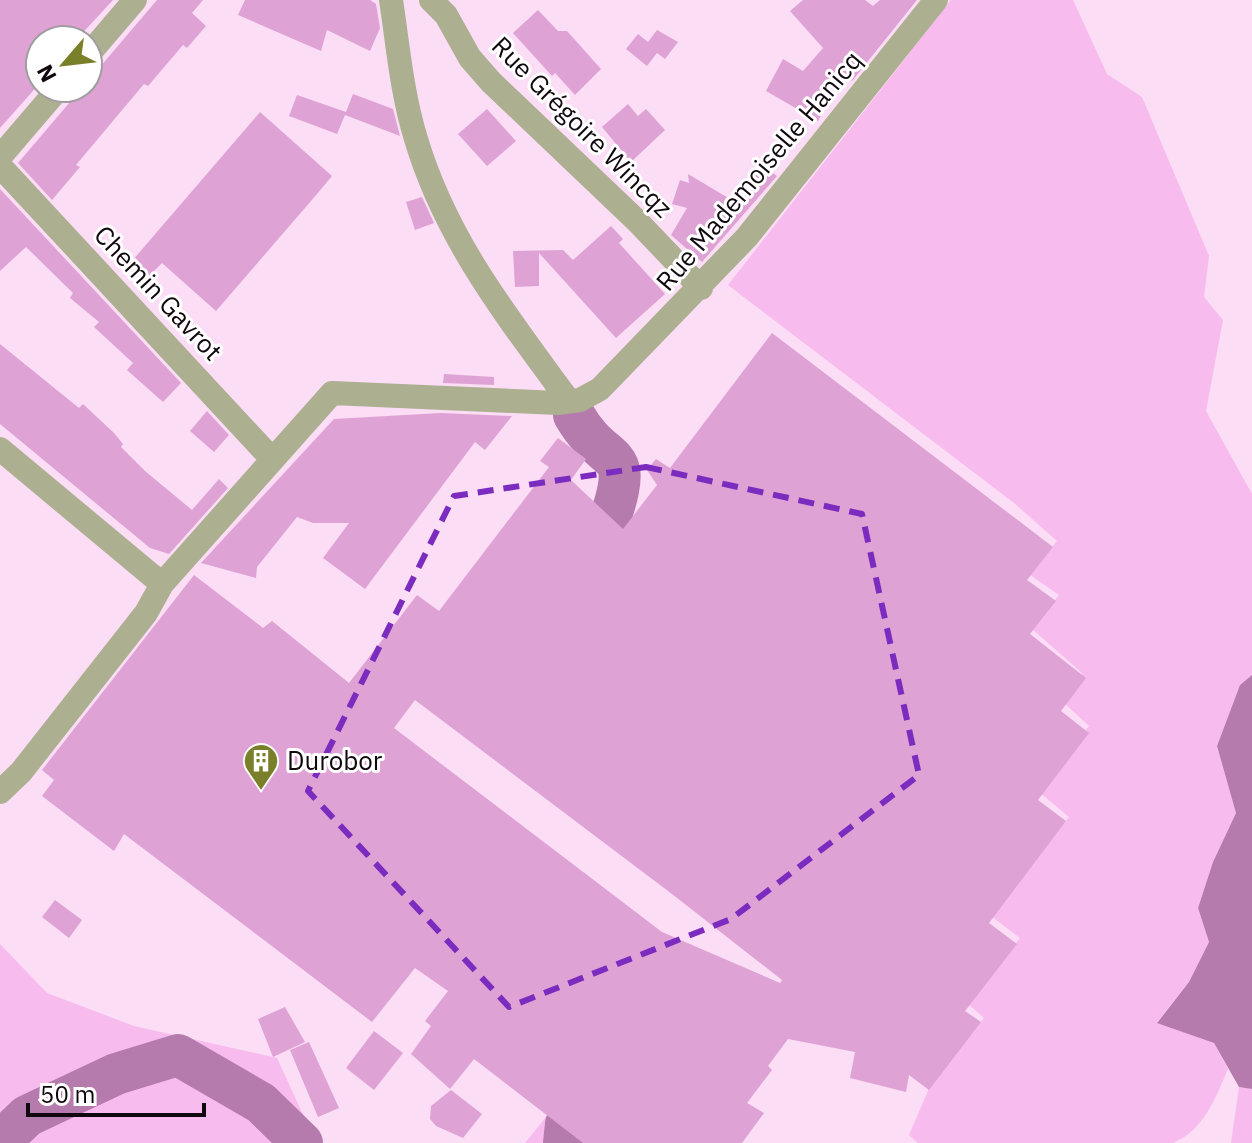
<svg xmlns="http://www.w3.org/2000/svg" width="1252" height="1143" font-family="'IBM Plex Sans',sans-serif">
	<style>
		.green { fill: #f8bbed }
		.water { fill: #b57bac }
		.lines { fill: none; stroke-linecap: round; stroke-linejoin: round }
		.river { stroke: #b57bac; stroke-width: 42 }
		.building { fill: #dfa2d5; fill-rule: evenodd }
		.minor { stroke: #acaf90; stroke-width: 24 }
		.marked { fill: none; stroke: #7b2cbf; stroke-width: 6; stroke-dasharray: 16 10; stroke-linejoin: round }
		.labels { text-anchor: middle; stroke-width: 6; stroke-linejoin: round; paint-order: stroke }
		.street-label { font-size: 26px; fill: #11080f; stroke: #fff }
		.poi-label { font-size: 26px; fill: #11080f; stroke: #fff; text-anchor: start }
	</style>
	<rect width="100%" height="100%" fill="#fbddf5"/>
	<!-- green -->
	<path class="green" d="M951,0h122l34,74 35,23 67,159 -5,41 19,23 -17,91 46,83v181l-12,10 -23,61 19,67 -23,49 -15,46 11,34 -20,40 -32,40 57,21 14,26c-13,30 -24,61 -55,74h-255l-9,-8 22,-51 53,-66 -16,-14 52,-66 -29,-22 78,-99 -31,-26 51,-65 -26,-24 19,-29 -50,-44 27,-34 -29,-20 27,-34 -43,-38 -286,-218z
		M0,944l47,49 87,33 143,32 39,85h-316z
		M1239,1087l13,2v54h-21z
		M550,1112l41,31h-66z"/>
	<!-- water -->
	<path class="water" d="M1252,675v414l-13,-2 -25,-44 -57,-20 32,-41 20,-40 -11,-34 15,-46 23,-49 -19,-67 23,-61z"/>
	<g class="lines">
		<!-- river -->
		<path class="river" d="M574,415c33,57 62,27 35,107
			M0,1142l27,-26 89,-42 62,-19 83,48 41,40
			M564,1143l2,-19"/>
	</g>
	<!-- building -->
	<path class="building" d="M0,0h113l-37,40h-36v43l-40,45z
		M157,0h46l-11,13 14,13 -19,22 -4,-3 -35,41 -4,-2 -68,81 4,2 -28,33 -34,-37 64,-75h6v-7z
		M245,0h125l6,4 4,24 -10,23 -43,-21 -6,21 -83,-36z
		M803,0h62l8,6 7,-6h37l-65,81 -8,-7 -26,47 -52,-30 17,-32 20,12 20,-23 -33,-37z
		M538,10l20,21h9l34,38 -26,26 -20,-22 -3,3 -39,-43z
		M657,30l21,12 -13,17 -8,-6 -10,13 -21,-17 12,-15 10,8z
		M353,94l40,15 7,27 -55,-21 -8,19 -48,-18 8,-21 49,17z
		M628,104l10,12 8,-7 19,21 -34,32 -29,-35z
		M487,109l29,32 -29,25 -29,-32z
		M260,112l72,64 -15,18 -101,117 -54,-48 -18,18 -18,-13z
		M762,165l15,11 -75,86 -31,-27 16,-27 -15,-4 8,-24 9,3 -1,-9 42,25 7,-8 4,3z
		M0,189l181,194 -18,19 -36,-32 6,-7 -39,-36 5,-5 -29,-24 3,-5 -47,-46 -26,24z
		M422,197l12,26 -19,7 -9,-28z
		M611,226l12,13 -4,4 46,51 -49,44 -77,-85v33l-24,1 -2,-36 50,-1 10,10z
		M772,333l281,214 -26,33 29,21 -26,33 56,44 -25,33 28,22 -51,67 28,21 -77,102 28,21 -52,67 16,11 -52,68 -20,-15 -3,17 -56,-14 5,-26 -67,-13 -20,27 4,4 -25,33 17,10 -22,30h-159l-109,-84 -24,30 -39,-35 20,-28 -6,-5 23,-30 -33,-23 -43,54 -248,-188 -10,17 -72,-55 12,-16 -12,-10 152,-195 69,53 9,-7 77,62 68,-88 22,16 110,-144 -9,-6 18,-23 28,21 -15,21 52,49 34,-44 -10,-15 9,-11 14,9zM415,700l257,194 110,86 -2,3 -118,-51 -268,-204z
		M0,344l79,64 4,-4 31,29 9,11 -2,3 24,24 47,39 27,-31 9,9 -59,66 -19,-6 -150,-124z
		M444,374l50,3v8l-51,-2z
		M207,411l22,24 -15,17 -24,-21z
		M441,413l71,3 -27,34 -10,-8 -110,147 -42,-31 26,-35h-36l-16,-6 -40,50 -1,11 -55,-15 133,-144z
		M55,900l27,20 -13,18 -27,-21z
		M285,1007l20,35 -32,15 -15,-38z
		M374,1031l29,22 -29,37 -28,-22z
		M309,1042l30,66 -21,9 -28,-67z
		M451,1090l31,24 -19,24 -27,-12 -6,-7 1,-13z"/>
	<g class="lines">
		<!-- minor -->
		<path class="minor" d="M391,0c7,46 11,94 25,139 30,101 92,179 153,262
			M431,0l15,15 24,43 21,24 146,139 64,67
			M88,55l47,-55
			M0,157l59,-69
			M0,166l272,293
			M0,449l162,135
			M0,792l21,-20 125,-159 16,-29 170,-191 226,10 22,-3 20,-11 147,-152 189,-237"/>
	</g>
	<!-- marked area -->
	<path class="marked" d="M646,467l216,47 57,261 -188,144 -222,88 -201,-216 146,-295z"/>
	<!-- icons -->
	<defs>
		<symbol id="building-pin" viewBox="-11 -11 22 30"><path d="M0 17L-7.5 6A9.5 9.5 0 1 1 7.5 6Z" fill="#7a7f29" stroke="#fff"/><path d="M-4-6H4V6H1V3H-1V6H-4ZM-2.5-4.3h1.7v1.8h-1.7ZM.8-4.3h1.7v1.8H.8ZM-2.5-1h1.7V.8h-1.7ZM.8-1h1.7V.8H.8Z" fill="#fff"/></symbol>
	</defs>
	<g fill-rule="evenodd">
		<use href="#building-pin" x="241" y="741" width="40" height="54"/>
	</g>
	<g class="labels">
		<!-- street labels -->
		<g class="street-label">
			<text transform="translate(582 127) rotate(45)" y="9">Rue Grégoire Wincqz</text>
			<text transform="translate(759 171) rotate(-50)" y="9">Rue Mademoiselle Hanicq</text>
			<text transform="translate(158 293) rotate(47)" y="9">Chemin Gavrot</text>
		</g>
		<!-- poi labels -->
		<g class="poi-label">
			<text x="287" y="770">Durobor</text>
		</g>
	</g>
	<!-- north arrow -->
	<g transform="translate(64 64) rotate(242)"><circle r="38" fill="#ffffff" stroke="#a09c9f" stroke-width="2"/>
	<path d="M0-6L14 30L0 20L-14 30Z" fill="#7a7f29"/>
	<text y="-12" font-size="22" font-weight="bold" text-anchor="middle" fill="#11080f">N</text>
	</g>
	<!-- scale -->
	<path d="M28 1103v12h176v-12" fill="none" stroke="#11080f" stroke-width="4"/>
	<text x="40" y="1103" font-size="24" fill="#11080f" stroke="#ffffff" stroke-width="6" paint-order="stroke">50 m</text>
</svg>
